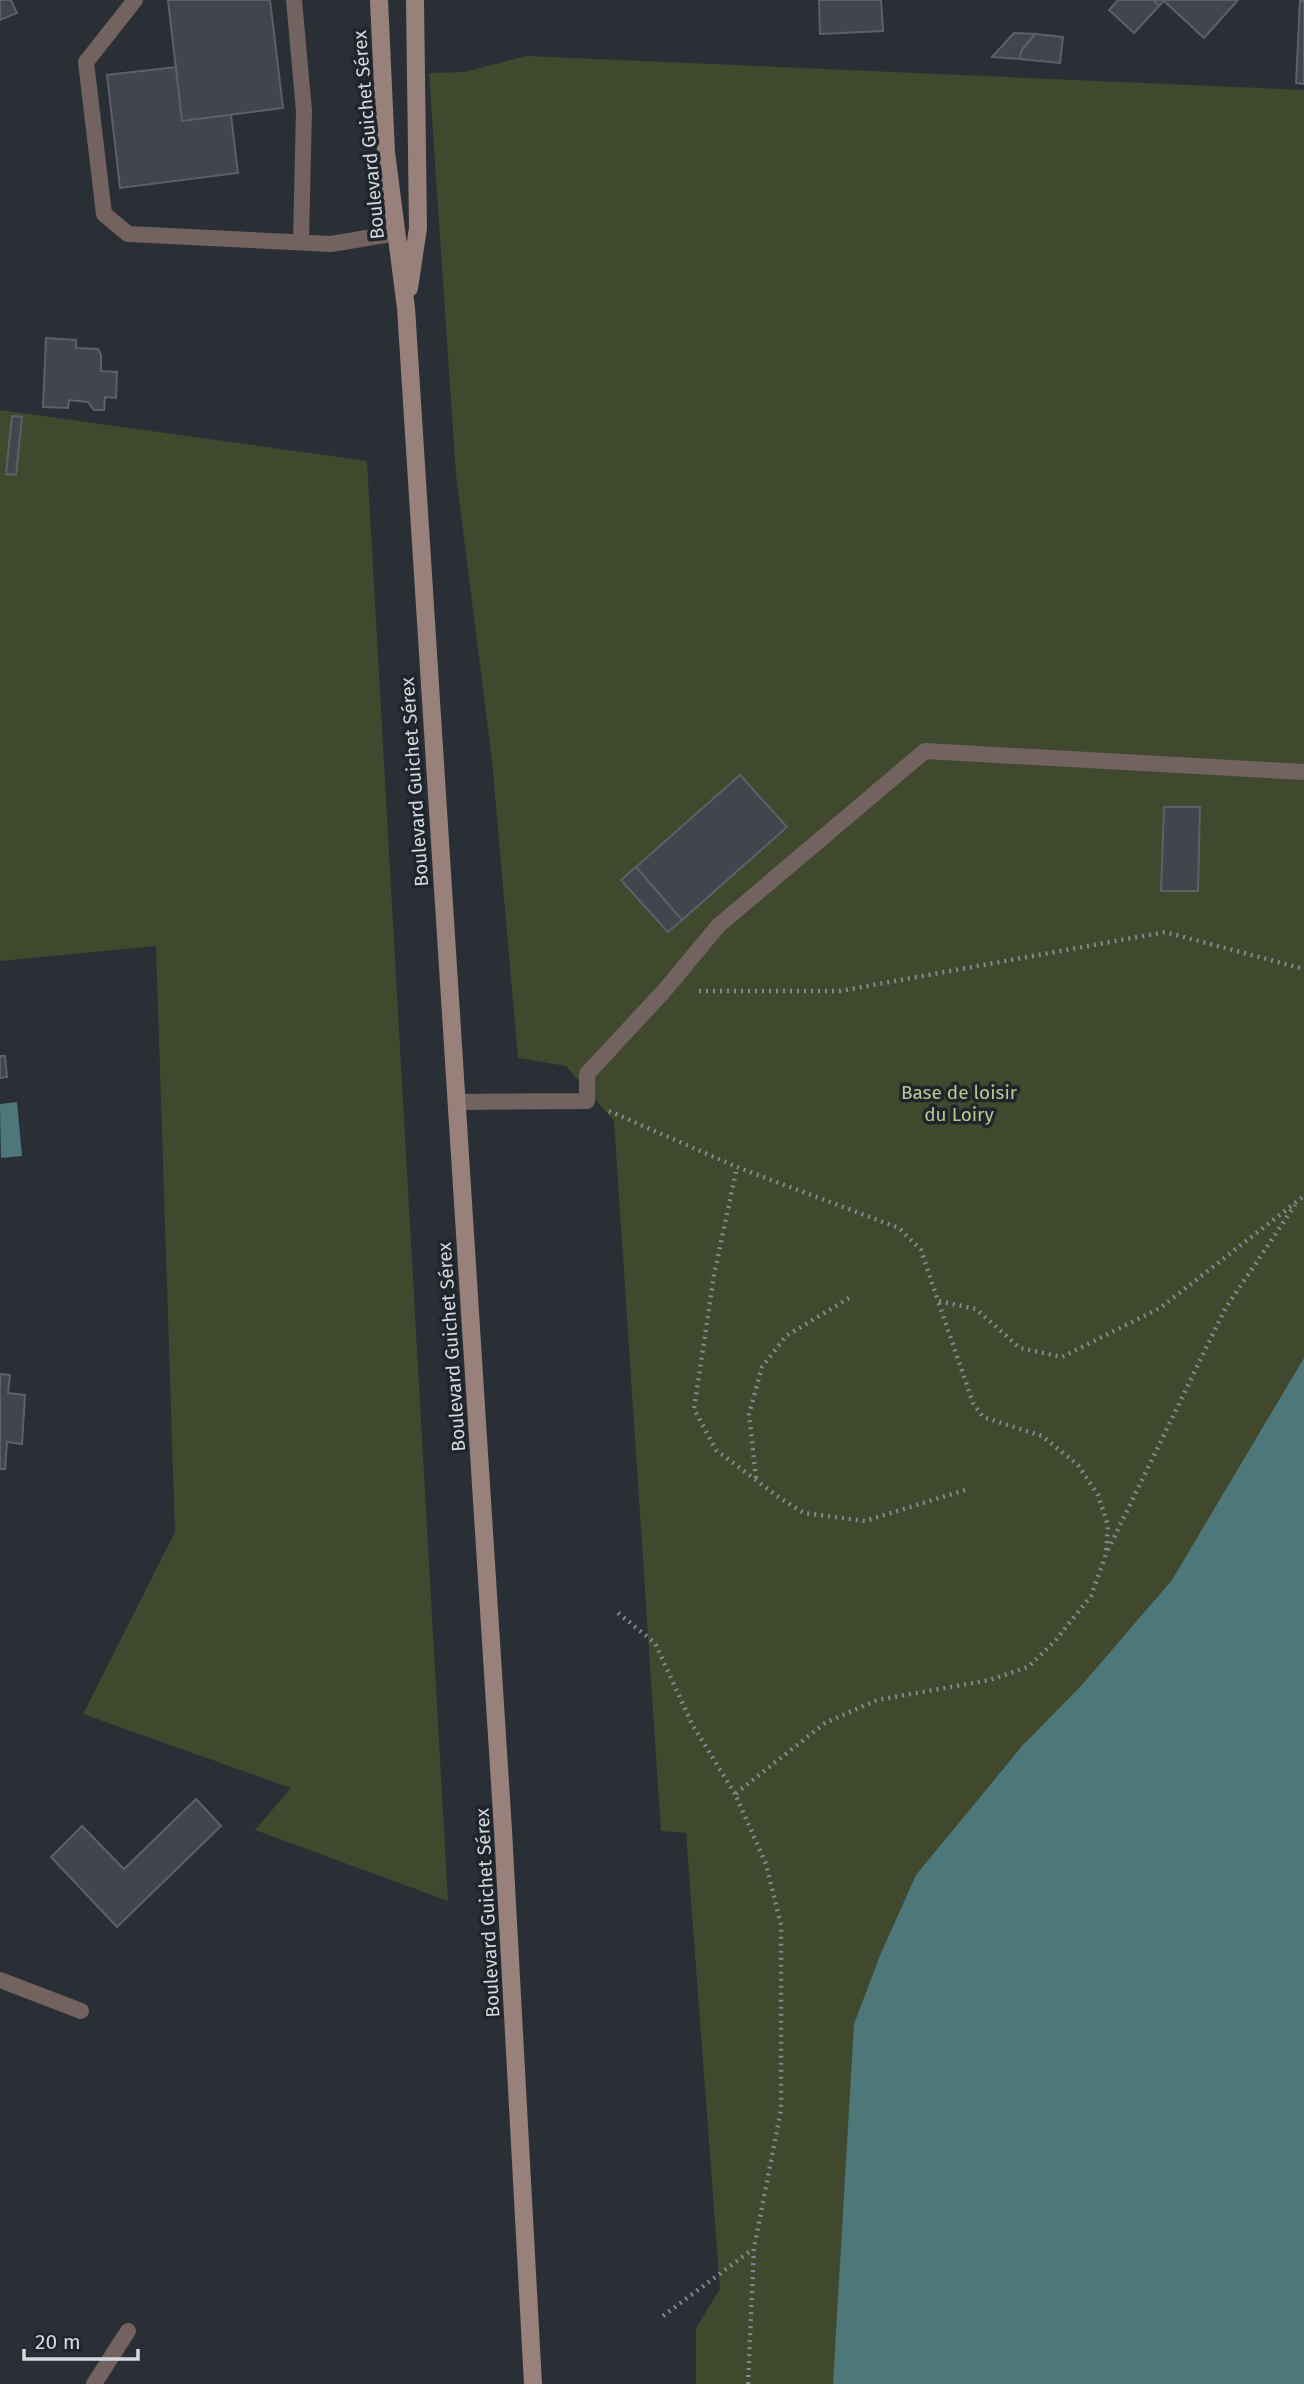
<svg xmlns="http://www.w3.org/2000/svg" width="1304" height="2384" font-family="'Fira Sans',sans-serif">
	<style>
		.green { fill: #40492e }
		.water { fill: #4e7779 }
		.building { fill: #41464d; stroke: #5b6168; stroke-width: 2 }
		.lines { fill: none; stroke-linecap: round; stroke-linejoin: round }
		.path { stroke: #83888d; stroke-width: 4.5; stroke-dasharray: 2 5; stroke-linecap: butt }
		.service { stroke: #726360; stroke-width: 16 }
		.secondary { stroke: #98807b; stroke-width: 18 }
		.labels { text-anchor: middle; stroke-width: 7; stroke-linejoin: round; paint-order: stroke }
		.street-label { font-size: 19px; fill: #d6dade; stroke: #20252b }
		.park-label { font-size: 19px; fill: #b8c993; stroke: #20252b }
	</style>
	<rect width="100%" height="100%" fill="#292f35"/>
	<!-- green -->
	<path class="green" d="M527,56l777,34v2294h-608v-56l24,-39 -34,-456 -25,-2 -47,-710 -48,-55 -48,-8 -26,-298 -36,-286 -27,-401 35,-1z
		M0,410l367,51 81,1440 -193,-71 36,-42 -208,-74 92,-182 -19,-586 -156,15z"/>
	<!-- water -->
	<path class="water" d="M17,1102l5,54 -21,2 -1,-54z
		M1304,1358v1026h-471l21,-360 27,-71 35,-78 107,-130 58,-59 91,-106z"/>
	<!-- building -->
	<path class="building" d="M0,0h11l6,13 -17,7z
		M168,0h102l13,108 -101,13z
		M819,0h62l2,31 -63,3z
		M1118,0h35l6,6 -25,27 -25,-23z
		M1153,0h85l-34,38 -40,-37 -5,5z
		M1300,1h4v83l-8,-1z
		M1014,33l21,1 -14,17 -1,8 -28,-2z
		M1035,34l28,3 -3,26 -40,-4 1,-8z
		M176,67l6,54 49,-6 7,58 -118,15 -13,-113z
		M46,338l30,2v8l22,1 3,6v16l16,1 -1,26 -11,-1 -1,13h-10l-6,-8 -19,-2 -1,8 -25,-1z
		M12,416l10,1 -6,58 -10,-1z
		M740,775l47,52 -105,93 -46,-53z
		M1164,807h36l-2,84h-37z
		M636,867l46,53 -14,12 -47,-52z
		M0,1056h5l2,21 -7,1z
		M0,1374l10,1 -2,18 17,2 -3,49 -15,-2 -2,27h-5z
		M196,1799l25,27 -104,101 -66,-70 31,-31 42,43z"/>
	<g class="lines">
		<!-- path -->
		<path class="path" d="M699,991h141l325,-59 139,37
			M609,1111l128,56
			M756,1478l-7,-64 13,-47 24,-31 63,-38
			M965,1490l-100,31 -61,-8 -27,-17 -61,-46 -22,-41 20,-134 23,-108 162,61 22,22 17,51 38,8 44,39 42,9 98,-49 144,-112
			M1108,1550l117,-241 70,-104
			M618,1613l37,30 37,81 43,70
			M663,2316l90,-67
			M748,2384l6,-136 27,-138v-185l-15,-61 -31,-70 90,-71 52,-23 113,-20 38,-13 27,-26 36,-45 15,-42 2,-29 -10,-30 -20,-30 -36,-29 -59,-19 -10,-14 -35,-102"/>
		<!-- service -->
		<path class="service" d="M135,0l-49,62 18,152 24,20 203,10 66,-11
			M294,0l10,111 -3,130
			M456,1102l131,-1v-27l77,-83 54,-65 207,-175 379,21
			M0,1980l81,31
			M94,2384l34,-53"/>
		<!-- secondary -->
		<path class="secondary" d="M379,0l7,152 20,156 97,1522 30,554
			M409,288l9,-60 -3,-228"/>
	</g>
	<g class="labels">
		<!-- street labels -->
		<g class="street-label">
			<text transform="translate(368 135) rotate(-95)" y="7">Boulevard Guichet Sérex</text>
			<text transform="translate(414 782) rotate(-94)" y="7">Boulevard Guichet Sérex</text>
			<text transform="translate(451 1347) rotate(-94)" y="7">Boulevard Guichet Sérex</text>
			<text transform="translate(487 1913) rotate(-93)" y="7">Boulevard Guichet Sérex</text>
		</g>
		<!-- park labels -->
		<g class="park-label">
			<text x="959" y="1099">Base de loisir<tspan x="959" dy="22">du Loiry</tspan></text>
		</g>
	</g>
	<!-- scale -->
	<path d="M24 2349v10h114v-10" fill="none" stroke="#d6dade" stroke-width="3.5"/>
	<text x="35" y="2349" font-size="21" fill="#d6dade" stroke="#20252b" stroke-width="5" paint-order="stroke">20 m</text>
</svg>
